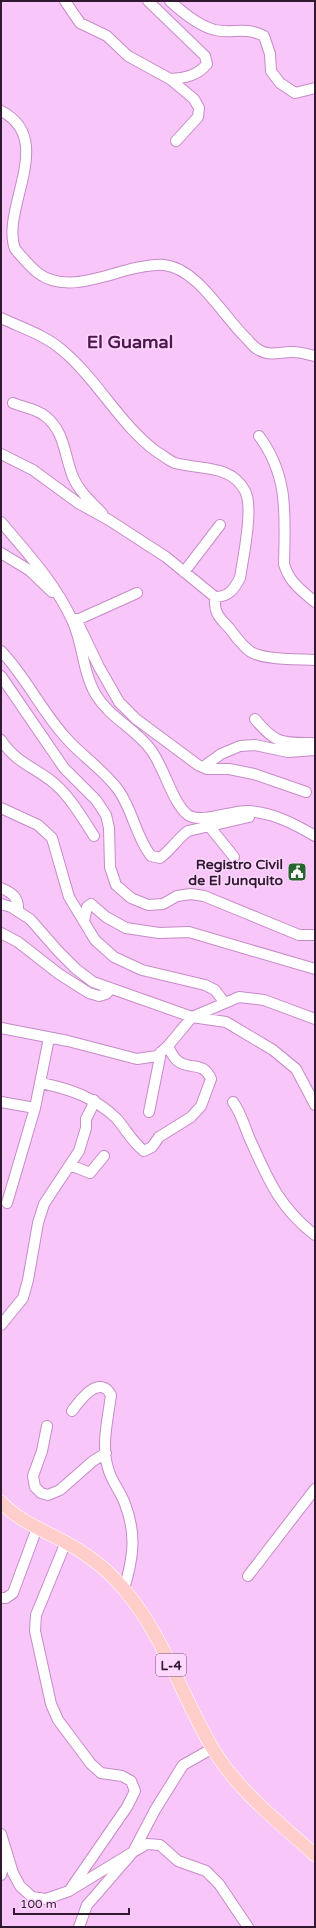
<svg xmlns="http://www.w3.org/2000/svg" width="316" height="1928" font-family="'Varela Round',sans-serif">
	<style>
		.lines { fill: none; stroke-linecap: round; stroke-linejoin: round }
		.minor-casing { stroke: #c78bc8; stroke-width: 12 }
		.major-casing { stroke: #fff; stroke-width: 14 }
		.minor { stroke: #fff; stroke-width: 10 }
		.major { stroke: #ffceca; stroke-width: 13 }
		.labels { text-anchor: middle; stroke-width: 3; stroke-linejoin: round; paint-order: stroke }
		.shield { fill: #fed8fe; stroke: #6e526e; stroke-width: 1 }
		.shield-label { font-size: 13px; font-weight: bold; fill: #301931 }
		.poi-label { font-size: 14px; font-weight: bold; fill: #301931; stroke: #fed8fe; text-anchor: end }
		.district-label { font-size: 18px; font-weight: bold; fill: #4b174d; stroke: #fed8fe }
	</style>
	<rect width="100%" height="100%" fill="#f8c6f8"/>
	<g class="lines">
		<defs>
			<path id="minor" d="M65,1l15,22 27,13 21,20 42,23 24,20 5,9 -1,9 -22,24
				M148,1l57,55 2,8c-10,12 -22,14 -37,15
				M170,1c12,11 29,25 45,29 19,4 28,-4 49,6l6,18 1,17 9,12 15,10 20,-5
				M1,111c56,28 -1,98 14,138 7,8 15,18 23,24 26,20 65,3 93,-4 11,-2 22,-5 33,-4 33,3 59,51 82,73 4,4 8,10 13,12 12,7 23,1 35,2 7,0 15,3 21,4
				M1,318c21,10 44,17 61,32 36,30 58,75 95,102 6,3 12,9 18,11 25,7 56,1 70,28 9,16 -2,67 -5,87 -6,11 -11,19 -25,19l-49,-40 -57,-37 -31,-17 -45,-33 -32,-16
				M13,403c9,4 24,6 32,13 20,15 19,39 28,61 6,14 18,25 29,36
				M259,436c30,40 26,80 25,128 5,18 17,26 31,38
				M1,522c27,32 55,62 72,100 10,23 10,51 23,73 14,23 39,33 55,55 13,17 22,54 37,65 13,9 45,-5 60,-4 25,2 45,12 67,25
				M1,553l28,17 23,22
				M184,572l36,-47
				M215,597c-1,17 4,20 15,32 6,8 12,17 21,23 14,8 47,7 64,8
				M76,619l23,48 20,35 17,17 62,46 9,4h22l25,5 52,18
				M77,620l60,-27
				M1,651c25,26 41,61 66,88 16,18 38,32 52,52 14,20 17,46 32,65l9,2c11,-8 17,-19 28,-27l61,-14
				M1,676l63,92 32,32 10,15 3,13 1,39 6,18 15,13 17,7 15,-1 14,-8 14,-2 13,2 95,39h16
				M255,719c21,26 28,24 60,24
				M1,740c17,25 33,26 54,44 16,14 28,35 39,52
				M203,767l18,-13 19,-8 15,-1 33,7 27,-2
				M1,808l37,17 14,13 17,59 26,43 19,17 28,13 63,15 10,5 9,12
				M209,826l25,31
				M1,888c12,5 18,10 17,23
				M1,904l10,3 19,12 28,32 18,18 17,13 99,35 47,-20 25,3 51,19
				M84,921l3,-14 4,-3 15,13 20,11 33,5 30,-1 126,37
				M1,933l17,9 41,32 30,19 10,3 7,-2 5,-5
				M1,1028l67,13 69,18 20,-3 11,-10 24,-29 34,5 47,28 23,19 19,36
				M41,1083c29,6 53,14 75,35 11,12 14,22 28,33l8,-4 7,-10 32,-20 10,-11 10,-27c-8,-18 -19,-9 -32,-17 -6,-4 -8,-10 -11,-16
				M1,1102l34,6
				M233,1102c8,11 11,23 16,35 18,40 30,71 66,98
				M149,1112l12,-60
				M70,1165l20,8 14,-17
				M7,1203l28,-95 14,-70
				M1,1325l22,-27 5,-18 10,-57 6,-19 35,-53 7,-23v-9l6,-12 2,-7
				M72,1411c8,-11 27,-37 39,-16 -3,23 -10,51 -3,73 3,13 13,24 17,36 12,31 8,55 -1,85
				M47,1426l-5,25 -9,25 2,11 6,6 7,2 12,-5 33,-29 13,-8
				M66,1542l-30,73 -1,16 16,73 7,16 33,44 10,9 21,3 9,5 4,10 -8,16 -58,84
				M248,1576l67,-87
				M1,1598h5l7,-5 24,-65
				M1,1834l12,39 7,13 12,11 14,2 23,-8 64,-39 22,-42 28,-45 30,-17
				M1,1875l6,-22
				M79,1927l8,-22 8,-9 38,-44 14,-8 13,1 18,16 28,10 13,13 29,43"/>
			<path id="major" d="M1,1502c16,18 42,28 64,40 22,12 42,27 58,46 41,47 58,108 90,161 25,42 66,73 102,106"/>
		</defs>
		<!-- minor casing -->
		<use href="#minor" class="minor-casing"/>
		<!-- major casing -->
		<use href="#major" class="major-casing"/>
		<!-- minor -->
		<use href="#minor" class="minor"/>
		<!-- major -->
		<use href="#major" class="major"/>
	</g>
	<!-- icons -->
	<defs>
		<symbol id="civic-square" viewBox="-11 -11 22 22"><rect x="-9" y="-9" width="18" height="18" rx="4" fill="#26652e" stroke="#fed8fe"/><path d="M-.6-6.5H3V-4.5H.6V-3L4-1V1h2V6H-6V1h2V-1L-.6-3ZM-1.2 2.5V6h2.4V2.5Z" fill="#fff"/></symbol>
	</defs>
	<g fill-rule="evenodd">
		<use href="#civic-square" x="286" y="861" width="22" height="22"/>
	</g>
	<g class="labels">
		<!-- shield labels -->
		<rect class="shield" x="156" y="1654" width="30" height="22" rx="3"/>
		<g class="shield-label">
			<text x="171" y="1670">L-4</text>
		</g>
		<!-- poi labels -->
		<g class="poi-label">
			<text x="283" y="869">Registro Civil<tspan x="283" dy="16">de El Junquito</tspan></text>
		</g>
		<!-- district labels -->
		<g class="district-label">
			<text x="130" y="348">El Guamal</text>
		</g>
	</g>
	<!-- border -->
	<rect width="316" height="1928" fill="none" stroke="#301931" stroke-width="4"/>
	<!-- scale -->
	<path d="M14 1908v6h115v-6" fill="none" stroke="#301931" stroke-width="2"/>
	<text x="20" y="1908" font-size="12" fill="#301931" stroke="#fed8fe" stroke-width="3" paint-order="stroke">100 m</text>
</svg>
